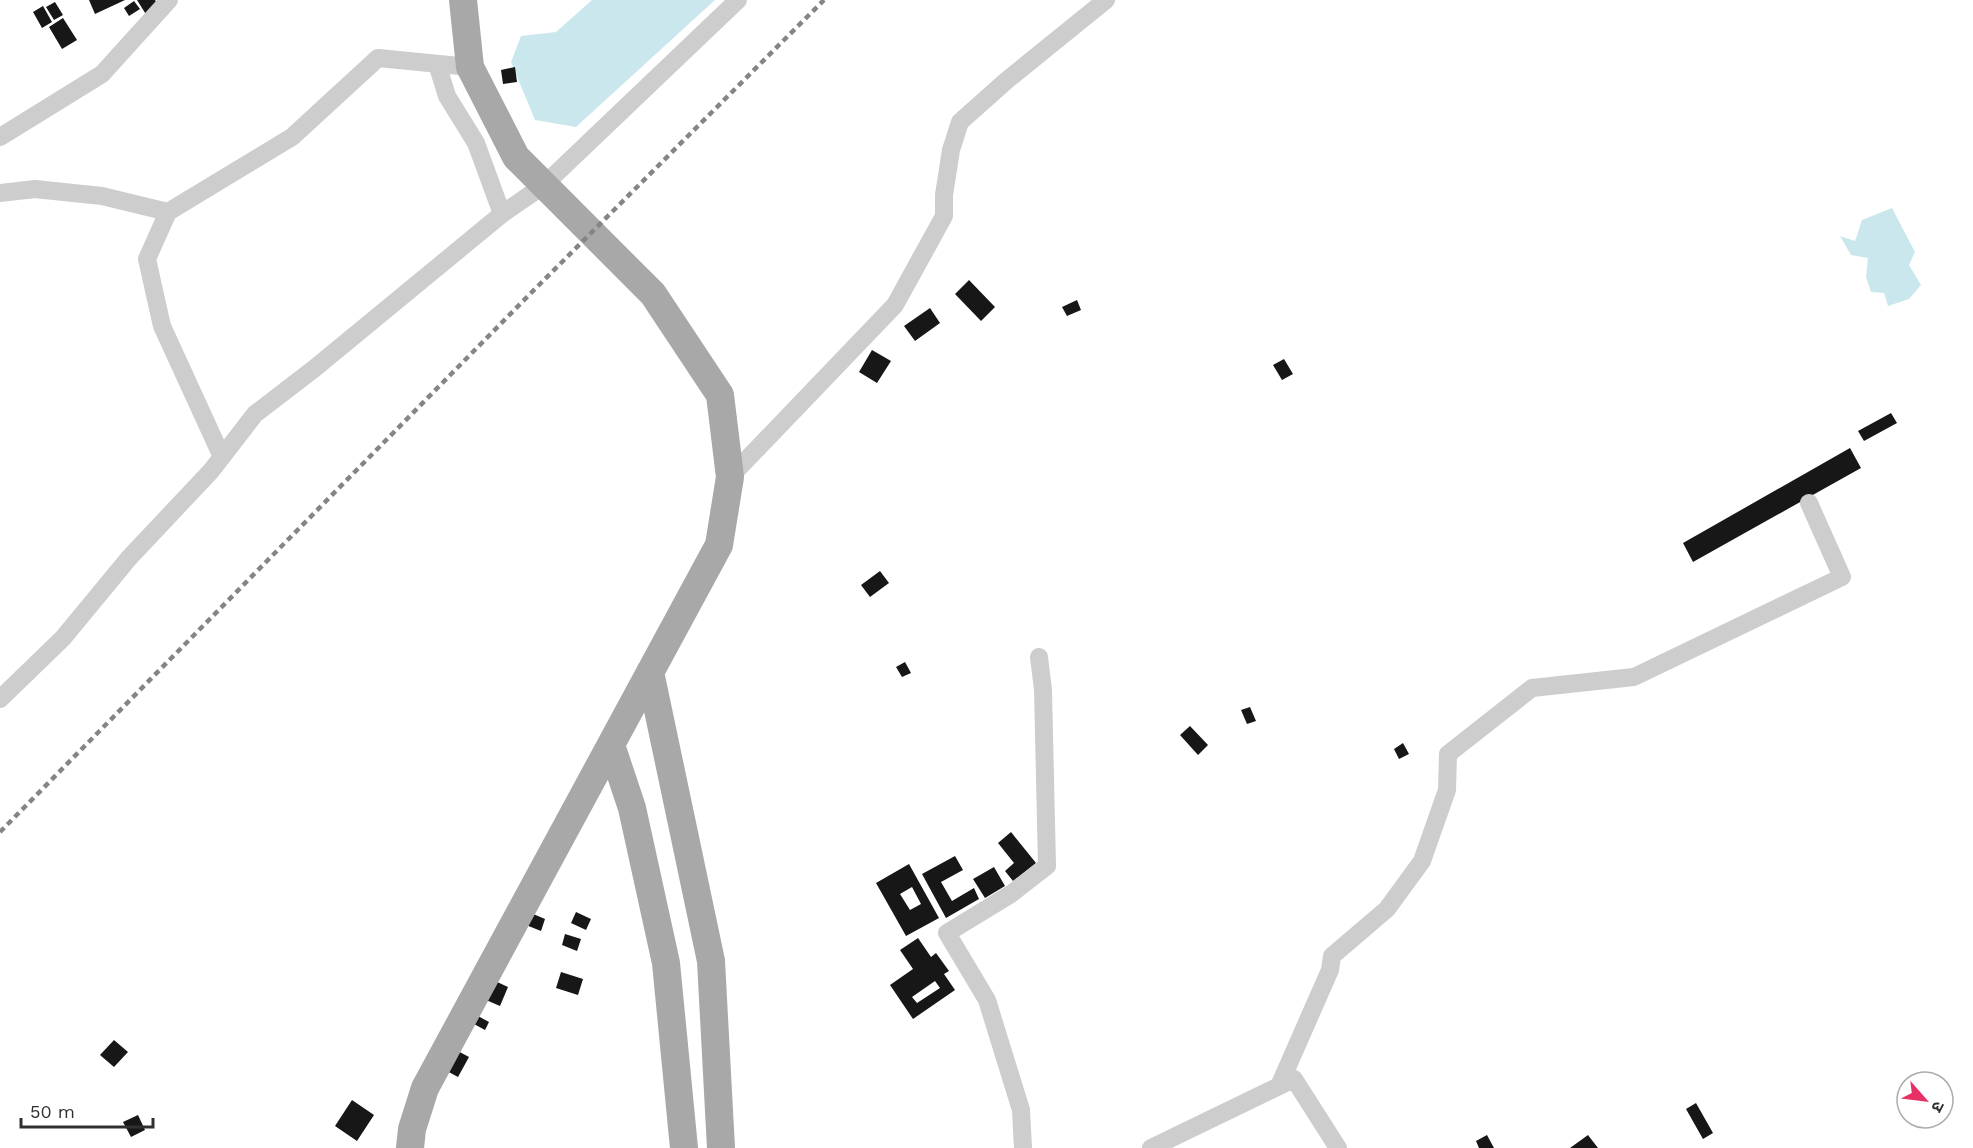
<svg xmlns="http://www.w3.org/2000/svg" width="1973" height="1148" font-family="'Work Sans','Noto Sans Devanagari',sans-serif">
	<style>
		.water { fill: #cae7ed }
		.building { fill: #171717; fill-rule: evenodd }
		.lines { fill: none; stroke-linecap: round; stroke-linejoin: round }
		.street { stroke: #cdcdcd; stroke-width: 18 }
		.primary { stroke: #a8a8a8; stroke-width: 28 }
		.rail { stroke: #858585; stroke-width: 4.5; stroke-dasharray: 6 4.5; stroke-linecap: butt }
	</style>
	<rect width="100%" height="100%" fill="#fff"/>
	<!-- water -->
	<path class="water" d="M592,0h123l-139,127 -41,-7 -24,-58 10,-26 35,-4z
		M1892,208l23,44 -6,13 12,20 -12,14 -21,7 -4,-13 -13,-1 -5,-15 2,-19 -17,-3 -11,-19 15,5 7,-21z"/>
	<!-- building -->
	<path class="building" d="M89,0h36l-30,14z
		M137,0h18l5,7 -13,9z
		M134,1l6,8 -11,7 -5,-8z
		M55,2l8,13 -9,5 -8,-13z
		M43,6l9,16 -10,6 -9,-16z
		M63,18l14,22 -15,9 -13,-22z
		M515,67l2,15 -14,2 -2,-14z
		M969,280l26,27 -14,14 -26,-27z
		M1077,300l4,10 -14,6 -5,-9z
		M930,308l10,15 -25,18 -11,-15z
		M872,350l19,11 -14,22 -18,-11z
		M1284,359l9,15 -11,6 -9,-15z
		M1891,413l6,10 -33,18 -6,-10z
		M1850,448l11,20 -168,94 -10,-19z
		M880,571l9,12 -19,14 -9,-12z
		M905,662l6,11 -9,4 -6,-10z
		M1250,707l6,14 -9,3 -6,-14z
		M1190,726l18,19 -10,10 -18,-20z
		M1403,743l6,11 -10,5 -5,-10z
		M1011,832l25,31 -23,18 -8,-10 9,-8 -16,-20z
		M955,856l8,14 -22,12 11,19 22,-13 5,11 -33,19 -24,-44z
		M909,864l30,54 -33,18 -30,-53zM912,887l9,17 -11,6 -10,-16z
		M994,867l11,19 -20,12 -12,-19z
		M576,912l15,7 -5,11 -15,-7z
		M531,913l14,6 -4,12 -15,-6z
		M565,934l16,5 -4,12 -15,-6z
		M918,938l13,19 5,-4 13,18 -5,3 11,16 -42,29 -23,-34 23,-16 -13,-19zM935,981l5,7 -23,15 -5,-6z
		M561,972l22,7 -5,16 -22,-7z
		M495,981l13,6 -8,19 -14,-6z
		M478,1016l11,6 -4,8 -11,-6z
		M114,1040l14,12 -14,15 -14,-12z
		M456,1050l13,7 -11,20 -13,-7z
		M352,1100l22,15 -17,26 -22,-15z
		M1696,1103l17,30 -10,6 -17,-30z
		M138,1115l7,15 -14,7 -8,-15z
		M1487,1135l7,13h-15l-3,-7z
		M1588,1135l10,13h-28z"/>
	<g class="lines">
		<!-- street -->
		<path class="street" d="M0,137l102,-63 67,-74
			M0,193l35,-4 67,7 66,16 124,-75 86,-79 92,9
			M168,212l-21,47 15,67 60,131
			M502,214l42,-29 194,-185
			M730,477l165,-172 49,-89v-21l7,-45 9,-28 46,-41 100,-81
			M0,699l63,-61 66,-80 82,-87 44,-57 60,-46 187,-154 -26,-71 -29,-47 -10,-32
			M1279,1086l51,-116 2,-14 55,-47 35,-48 25,-71 1,-36 84,-66 102,-11 208,-100 -33,-74
			M1023,1148l-2,-38 -34,-110 -40,-67 64,-39 36,-28 -4,-176 -4,-33
			M1151,1148l143,-69 44,69"/>
		<!-- primary -->
		<path class="primary" d="M650,672l61,289 10,187
			M611,745l21,63 34,155 18,185
			M410,1148l2,-19 13,-41 294,-543 11,-68 -10,-82 -67,-101 -137,-137 -46,-90 -7,-67"/>
		<!-- rail -->
		<path class="rail" d="M0,832l531,-539 293,-293"/>
	</g>
	<!-- north arrow -->
	<g transform="translate(1925 1100) rotate(118)"><circle r="28" fill="#ffffff" stroke="#acacac" stroke-width="1.5"/>
	<path d="M0-4.5L10 22L0 15L-10 22Z" fill="#e93065"/>
	<text y="-9" font-size="16" font-weight="bold" text-anchor="middle" fill="#303030">उ</text>
	</g>
	<!-- scale -->
	<path d="M21 1118v9h132v-9" fill="none" stroke="#303030" stroke-width="3"/>
	<text x="30" y="1118" font-size="18" fill="#303030" stroke="#ffffff" stroke-width="4.5" paint-order="stroke">50 m</text>
</svg>
